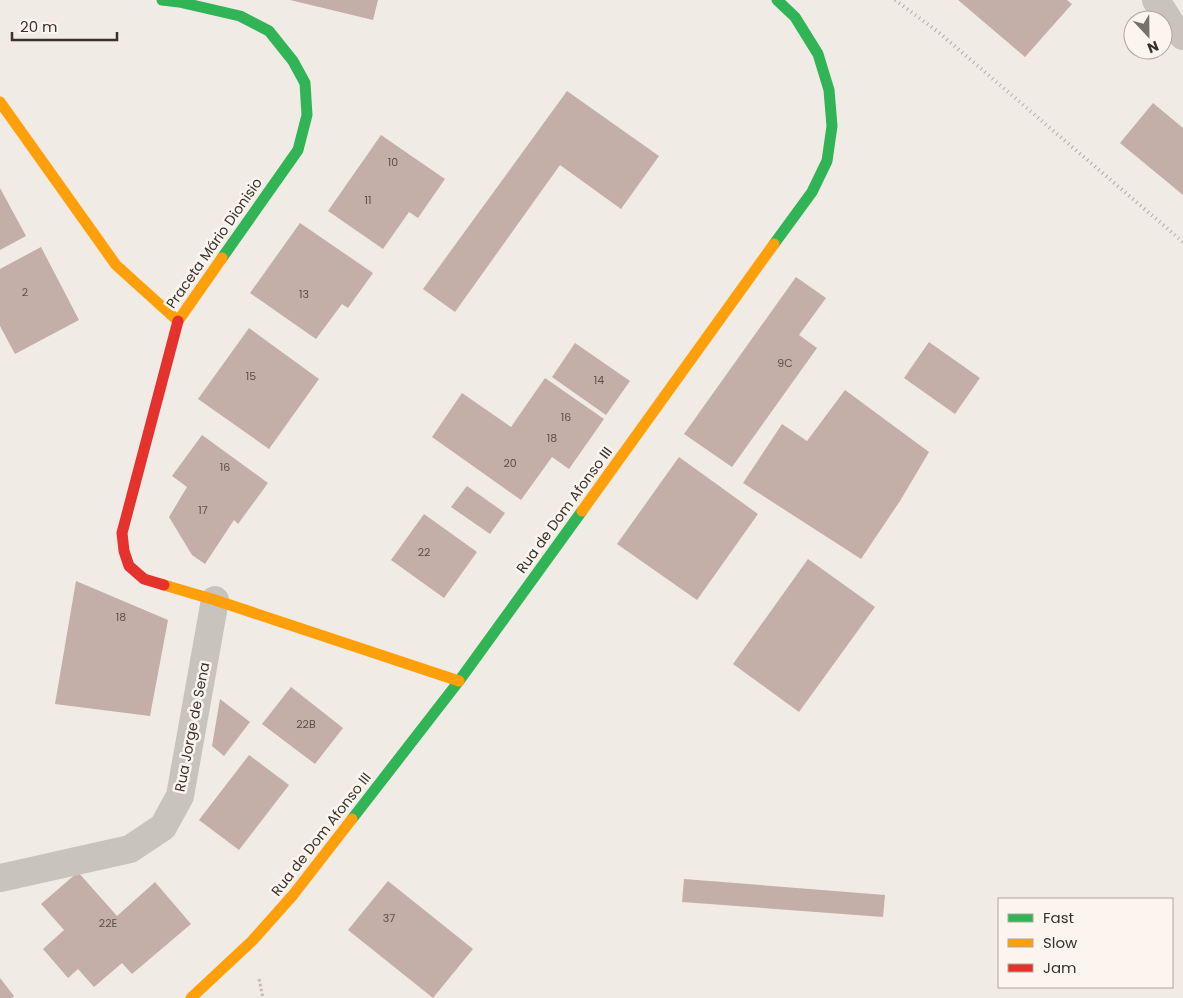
<svg xmlns="http://www.w3.org/2000/svg" width="1183" height="998" font-family="Poppins,sans-serif">
	<style>
		.building { fill: #c3afa7 }
		.lines { fill: none; stroke-linecap: round; stroke-linejoin: round }
		.path { stroke: #c2bbb6; stroke-width: 3; stroke-dasharray: 2.5 2.5; stroke-linecap: butt }
		.street { stroke: #c9c3be; stroke-width: 28 }
		.fast { stroke: #30b455; stroke-width: 11 }
		.slow { stroke: #ff9f0a; stroke-width: 11 }
		.jam { stroke: #e5322d; stroke-width: 11 }
		.rail { stroke: #b1aca8; stroke-width: 4; stroke-dasharray: 1 4; stroke-linecap: butt }
		.labels { text-anchor: middle; stroke-width: 5; stroke-linejoin: round; paint-order: stroke }
		.number-label { font-size: 11px; fill: #5d504a }
		.street-label { font-size: 14px; fill: #3b302b; stroke: #fbf5ee }
	</style>
	<rect width="100%" height="100%" fill="#f0ebe5"/>
	<!-- building -->
	<path class="building" d="M290,0h88l-5,20z
		M958,0h109l5,4 -47,53z
		M567,91l92,65 -38,53 -61,-44 -105,147 -32,-23z
		M1153,103l30,25v67l-63,-52z
		M381,135l64,44 -27,39 -9,-6 -26,37 -55,-38z
		M0,188l26,48 -26,14z
		M300,223l73,50 -25,35 -6,-4 -26,35 -66,-46z
		M41,247l38,73 -64,34 -15,-28v-57z
		M796,277l30,21 -27,37 18,13 -85,119 -48,-33z
		M249,328l70,51 -50,70 -71,-50z
		M929,342l51,36 -25,36 -51,-36z
		M575,343l55,38 -24,34 -54,-38z
		M545,378l59,41 -35,50 -17,-12 -31,43 -89,-63 30,-44 49,34z
		M845,390l84,62 -29,49 -39,58 -118,-76 39,-59 25,17z
		M202,435l66,48 -30,41 -4,-4 -29,44 -13,-9 -23,-38 18,-30 -15,-11z
		M679,457l79,57 -61,86 -80,-56z
		M467,486l38,27 -15,21 -39,-27z
		M424,514l53,38 -33,46 -53,-38z
		M808,559l67,48 -76,105 -66,-48z
		M76,581l92,39 -18,96 -95,-12z
		M291,687l52,41 -28,36 -53,-40z
		M220,699l30,23 -26,34 -12,-10z
		M249,755l40,30 -50,65 -40,-30z
		M78,872l39,44 38,-34 36,42 -59,50 -10,-11 -28,24 -16,-18 -10,9 -25,-29 21,-19 -23,-26z
		M684,879l201,16 -2,22 -201,-15z
		M388,881l85,68 -40,49 -85,-68z
		M0,978l14,18 -2,2h-12z"/>
	<g class="lines">
		<!-- path -->
		<path class="path" d="M259,979l4,19"/>
		<!-- street -->
		<path class="street" d="M1156,0l15,24 12,12
			M0,878l130,-29 33,-22 17,-31 35,-196"/>
		<!-- fast -->
		<path class="fast" d="M162,0l17,2 61,14 29,15 24,30 12,22 2,32 -9,35 -76,108
			M774,244l38,-52 15,-31 5,-35 -3,-36 -11,-36 -23,-37 -18,-17
			M352,819l107,-138 123,-170"/>
		<!-- slow -->
		<path class="slow" d="M0,102l116,163 62,56 44,-63
			M582,511l192,-267
			M164,585l51,15 244,81
			M191,998l61,-57 41,-46 59,-76"/>
		<!-- jam -->
		<path class="jam" d="M164,585l-20,-6 -15,-13 -5,-15 -2,-18 56,-212"/>
		<!-- rail -->
		<path class="rail" d="M895,0l42,31 246,211"/>
	</g>
	<g class="labels">
		<!-- number labels -->
		<g class="number-label">
			<text x="393" y="166">10</text>
			<text x="368" y="204">11</text>
			<text x="25" y="296">2</text>
			<text x="304" y="298">13</text>
			<text x="785" y="367">9C</text>
			<text x="251" y="380">15</text>
			<text x="599" y="384">14</text>
			<text x="566" y="421">16</text>
			<text x="552" y="442">18</text>
			<text x="510" y="467">20</text>
			<text x="225" y="471">16</text>
			<text x="203" y="514">17</text>
			<text x="424" y="556">22</text>
			<text x="121" y="621">18</text>
			<text x="306" y="728">22B</text>
			<text x="389" y="922">37</text>
			<text x="108" y="927">22E</text>
		</g>
		<!-- street labels -->
		<g class="street-label">
			<text transform="translate(214 243) rotate(-55)" y="5">Praceta Mário Dionisio</text>
			<text transform="translate(564 510) rotate(-54)" y="5">Rua de Dom Afonso III</text>
			<text transform="translate(192 727) rotate(-79)" y="5">Rua Jorge de Sena</text>
			<text transform="translate(321 834) rotate(-52)" y="5">Rua de Dom Afonso III</text>
		</g>
	</g>
	<!-- legend -->
	<rect x="998" y="898" width="175" height="90" fill="#fbf5ee" stroke="#aea6a0"/>
	<rect x="1008" y="914" width="25" height="8" fill="#30b455" stroke="#aea6a0"/>
	<text x="1043" y="923" font-size="15" fill="#3b302b">Fast</text>
	<rect x="1008" y="939" width="25" height="8" fill="#ff9f0a" stroke="#aea6a0"/>
	<text x="1043" y="948" font-size="15" fill="#3b302b">Slow</text>
	<rect x="1008" y="964" width="25" height="8" fill="#e5322d" stroke="#aea6a0"/>
	<text x="1043" y="973" font-size="15" fill="#3b302b">Jam</text>
	<!-- north arrow -->
	<g transform="translate(1148 35) rotate(158)"><circle r="24" fill="#fbf5ee" stroke="#aea6a0"/>
	<path d="M0-4L9 19L0 12L-9 19Z" fill="#7a716c"/>
	<text y="-8" font-size="14" font-weight="bold" text-anchor="middle" fill="#3b302b">N</text>
	</g>
	<!-- scale -->
	<path d="M12 32v8h105v-8" fill="none" stroke="#3b302b" stroke-width="2.5"/>
	<text x="20" y="32" font-size="15" fill="#3b302b" stroke="#fbf5ee" stroke-width="4" paint-order="stroke">20 m</text>
</svg>
